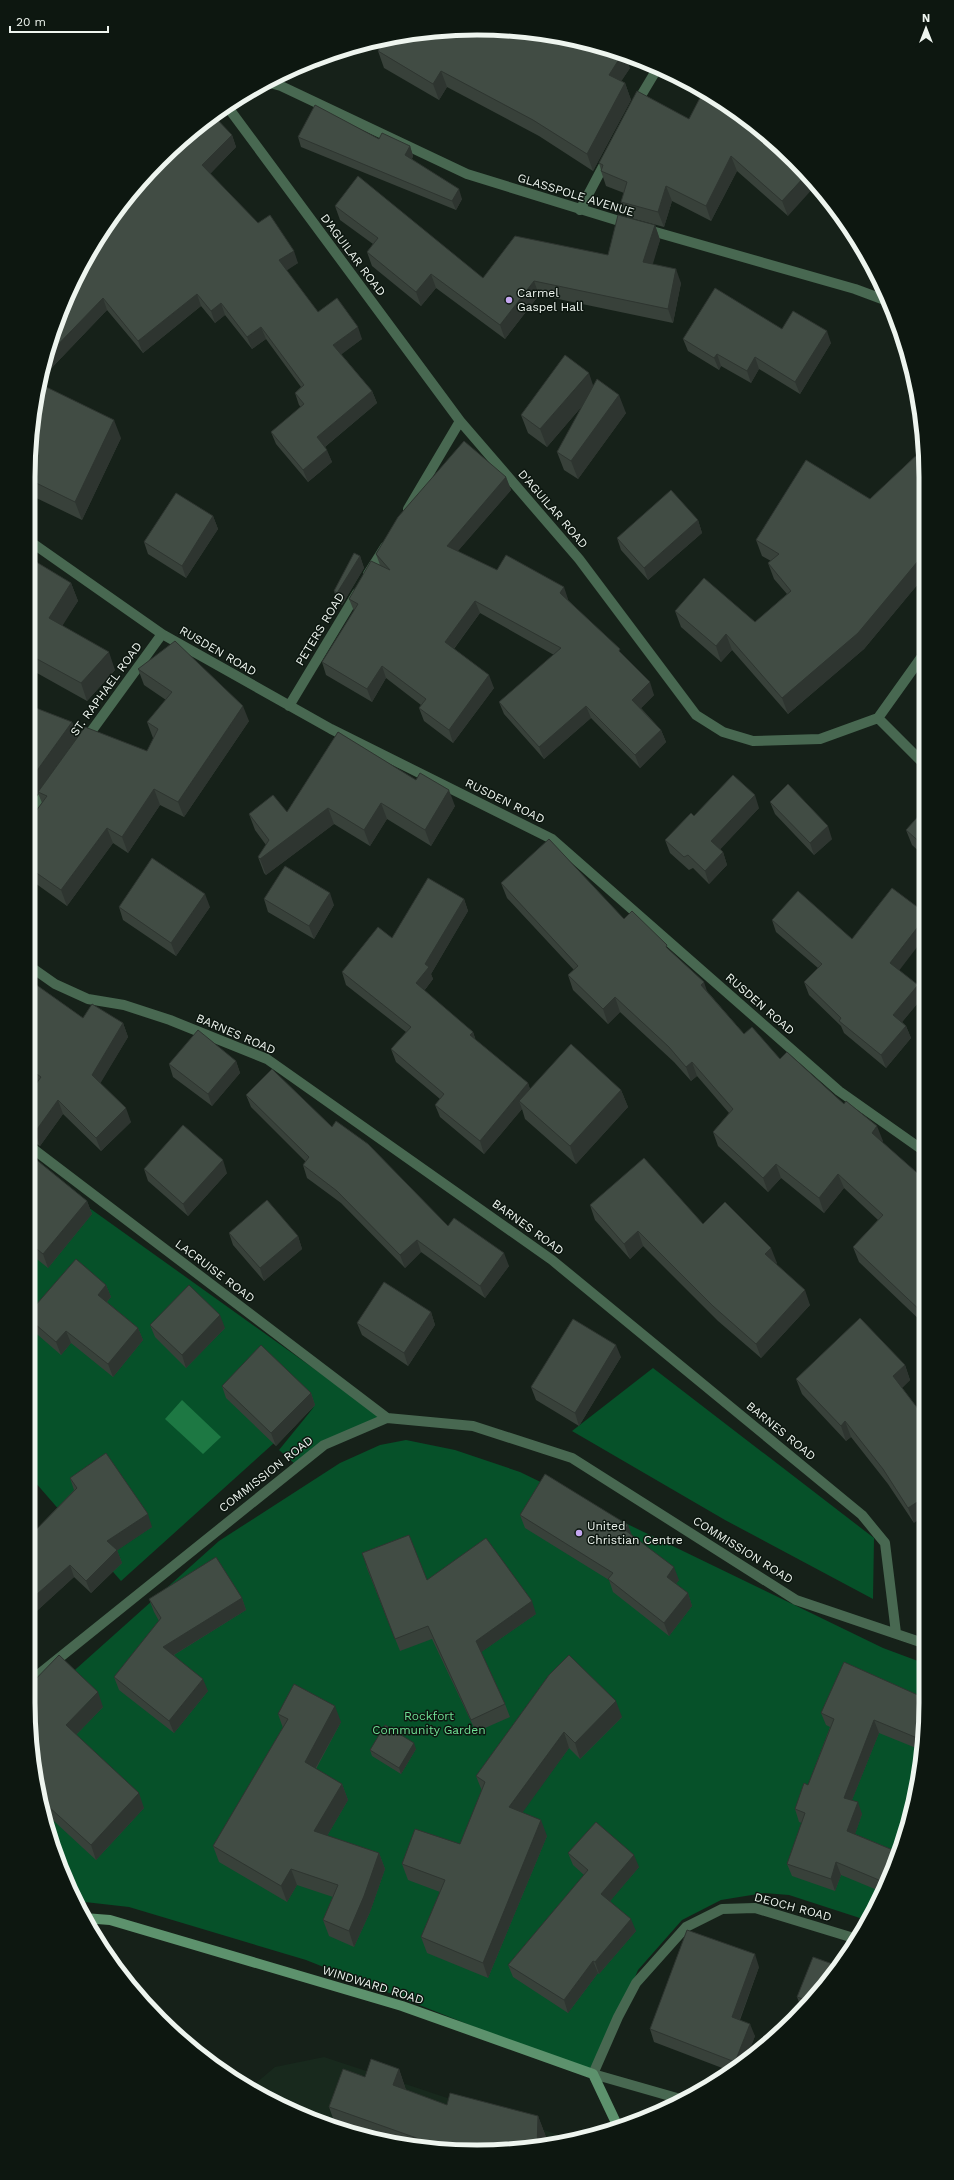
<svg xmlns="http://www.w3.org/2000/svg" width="954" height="2180" font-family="'Work Sans',sans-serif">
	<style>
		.built { fill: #18291d }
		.green { fill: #065129 }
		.water { fill: #1d7843 }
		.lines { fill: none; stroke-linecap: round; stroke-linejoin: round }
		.service { stroke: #486851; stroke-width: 10 }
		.minor { stroke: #486851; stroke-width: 10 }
		.secondary { stroke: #5d926d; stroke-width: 10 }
		.wall { fill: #38413a }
		.shaded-wall { fill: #2e3530 }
		.building { fill: #414c44; stroke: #2e3530 }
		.poi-dot { fill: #c5a7f1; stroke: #0d1710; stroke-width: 1.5 }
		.labels { text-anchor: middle; stroke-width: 3; stroke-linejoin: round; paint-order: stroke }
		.street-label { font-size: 12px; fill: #eef5ef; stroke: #0d1710 }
		.poi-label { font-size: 12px; fill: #eef5ef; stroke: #0d1710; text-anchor: start }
		.park-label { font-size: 12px; fill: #6fe095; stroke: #0d1710 }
		.rim { fill: none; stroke: #eef5ef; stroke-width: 5 }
	</style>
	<rect width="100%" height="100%" fill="#162119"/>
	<!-- built -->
	<path class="built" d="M324,2057l244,81v3l-32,7 -146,-5 -85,-25 -56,-29 26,-22z"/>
	<!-- green -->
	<path class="green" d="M46,1177l337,241 -88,46 -16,-14 35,-43 -193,174 -93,-107v-276z
		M653,1368l221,170 -1,61 -148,-79 -153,-89z
		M406,1440l49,10 65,22 363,176 43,16c0,59 -3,130 -24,185 -10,24 -22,48 -33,72l-80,-26 -25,-2 -43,7 -39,20 -44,50 -45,104 -287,-114 -177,-53 -53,-6 -24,-53 -15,-58 -8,-79 190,-170 121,-78 40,-18z"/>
	<!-- water -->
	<path class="water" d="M182,1400l39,37 -18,17 -38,-35z"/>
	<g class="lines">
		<!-- service -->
		<path class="service" d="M636,104l21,-35
			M580,210l28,-53"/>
		<!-- minor -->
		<path class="minor" d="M266,82l15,4 186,88 162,50
			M227,106l233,315 119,138 117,156 27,17 30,9 67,-2 58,-21 45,-63
			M645,229l210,60 35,13
			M408,509l52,-88
			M28,540l134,94 169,95 221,110 287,252 85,60
			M368,574l17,-27
			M289,706l68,-113
			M878,718l45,45
			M85,740l77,-106
			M28,818l21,-30
			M28,965l27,19 33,15 36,6 46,15 97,39 285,201 310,255 23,28 11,90
			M28,1145l359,273
			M28,1683l296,-238 63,-27 86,8 99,32 224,142 130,44
			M684,2100l-91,-26 25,-57 18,-34 50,-56 36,-18 33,-1 102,31"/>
		<!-- secondary -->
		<path class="secondary" d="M84,1918l26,2 292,86 191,68 26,55"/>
	</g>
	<!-- wall -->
	<path class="wall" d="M506,33l124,35 -9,13 4,2 6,17 -38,71 -54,-35 -92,-49 -8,13 -55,-32 -6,-17z
		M327,56l-8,12 -8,-6z
		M689,119l84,21 15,76 -51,-45 -26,50 -39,-20 -8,26 -37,-10 -6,-15 3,-9 -18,-7 -5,-15v-1l-2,-7z
		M232,135l4,12 -26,27 88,89 -12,7 32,42 44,27 -21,15 31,37 5,12 -52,44 7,15 -24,20 -32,-38 -5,-12 30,-25 -2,-2 -4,-12 6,-6 -35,-48 -14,10 -27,-34 -10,8 -14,-17 -58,47 -36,-43 -65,68 -2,-2 12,-44z
		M298,137l81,2 31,7 3,10 -1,3 50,40 -6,11 -155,-63z
		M335,206l148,72 125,-23 47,-30 5,15 -8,24 29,19 -8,40 -134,-28 -34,44 -69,-51 -15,18 -49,-40 -5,-14 6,-8 -33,-24z
		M782,329l49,14 -31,51 -41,-25 -8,14 -30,-17 -2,4 -31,-19 -5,-12z
		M901,340l6,22 -5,-3 -4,-12z
		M593,386l33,27 -48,66 -14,-9 -7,-18 26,-47 -36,42 -19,-14 -7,-18z
		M121,438l-39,82 -54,-26v-17z
		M922,450l1,128 -59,71 -76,65 -56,-64 -11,12 -40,-35 -6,-16 80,11 32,-28 -13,-15 -6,-16 3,-2 -9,-5 -6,-16 114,-41z
		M506,477l5,13 -54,62 40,18 71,29v1l54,55 32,40 -13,13 20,22 5,12 -26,26 -49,-50 -47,41 -40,-45 -5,-12 55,-47 -74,-42 -26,36 40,39 -41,55 -29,-22 -5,-13 2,-3 -35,-27 -14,24 -46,-27 -4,-13 32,-51 -5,-12 31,-34 -4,-11z
		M213,516l5,13 -32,49 -38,-24 -4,-12z
		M698,520l4,13 -54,47 -27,-30 -4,-12z
		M360,556l4,12 -22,37 -4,-2 -4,-12z
		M28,557l43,26 7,18 -16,24 53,45 -28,31 -59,-33z
		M138,669l111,52 -65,96 -24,-12 -32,48 -15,-10 -46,63 -39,-28v-56l14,-19 -4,-10 -6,8 -4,-2v-94l44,17 6,15 69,14 7,-12 -1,-1 -6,-16 19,-22 -22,-15z
		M338,732l117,74 -24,40 -44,-27 -17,27 -36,-22 -68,51 -2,-2 -6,-16 8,-12 -11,-15 -6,-16 38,-2z
		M770,802l62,37 -18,16 -39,-41z
		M759,808l-39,41 3,3 4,13 -18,19 -16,-16 -4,2 -19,-17 -5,-13 29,-24z
		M923,811v44l-11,-10 -6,-15z
		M501,883l123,36 44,30 39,42 37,43 36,25 103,82 -1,1 42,37 1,146 -66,-63 -6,-15 25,-27 -34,-32 -20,25 -43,-35 -13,14 -50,-46 -5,-14 16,-19 -32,-37 -6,5 -17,-19 -54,-50 -12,12 -35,-34 -5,-15 6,-5 -67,-72z
		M264,899l70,6 -20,34 -46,-27z
		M464,899l4,12 -37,63 2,5 -9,12 49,41 3,9 52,42 2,6 91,1 7,17 -52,57 -51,-45 -3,-10 -38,45 -44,-37 -5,-12 5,-6 -44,-37 -5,-13 15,-17 -60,-47 -4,-13 50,-34z
		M119,907h91l-34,49 -53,-36z
		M772,920l80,19 47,31 23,28 -20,24 4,4 5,12 -25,30 -42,-35 -3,-7 -32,-31 -5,-13 14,-14 -42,-36z
		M28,979l55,39 40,5 5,14 -28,46 31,39 -30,29 -38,-37 -23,32 -11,-7h-1v-44l8,-11 -8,-5z
		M236,1061l4,12 -28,33 -39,-29 -4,-13z
		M246,1095l86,32 116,99 61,40 -24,32 -64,-46 -16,16 -64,-65 -34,-25 -4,-13 3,-3 -55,-55z
		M28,1144l4,12 55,45 5,13 -44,54 -20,-16z
		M144,1169l83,4 -39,43 -40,-35z
		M590,1205l113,19 74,39 -1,1 34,41 -49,53 -43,-37 -75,-75 -13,13 -35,-39z
		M229,1233l69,3 4,13 -38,32 -31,-36z
		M106,1285l5,12 -4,5 31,26 5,12 -30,37 -42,-34 -10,12 -30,-26 -3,-8v-7z
		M431,1312l4,13 -27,41 -46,-31 -5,-12z
		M150,1325l75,3 -39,40 -31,-31z
		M621,1357l-42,69 -43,-26 -5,-13z
		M905,1365l5,15 -8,8 12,135 -26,-39 -37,-47 -5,4 -44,-47 -6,-15z
		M222,1386l89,7 4,12 -39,41 -50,-48z
		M70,1478l82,49 -35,23 5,13 -31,30 -17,-16 -46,42v-81l46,-48z
		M520,1515l108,10 3,9 48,46 -3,4 12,9 4,13 -23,30 -56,-44 -4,-12 -84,-52z
		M925,1518l1,54 -3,-8z
		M366,1566l61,14 109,34 -55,38 24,52 5,13 -34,15 -44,-93 -32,12z
		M242,1598l4,12 -72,45 34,36 -34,42 -55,-43 -5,-13 45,-56 -5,-9 -5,-13z
		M549,1675l73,42 -42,42 -11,-11 -47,64 25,24 -59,142 -61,-25 -6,-16 19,-45 -32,-12 -6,-16 58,-20 22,-53 -6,-15z
		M28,1703l75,4 -27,28 68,73 -48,52 -54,-50 -5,-20z
		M926,1703l-5,47 -42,-17 -27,67 10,14 -7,20 45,19 -18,39 -41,-17 -6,16 -43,-15 -5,-12 15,-41 -3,-1 -4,-13 13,-24 22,-58 -4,-2 -5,-12z
		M278,1714l63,8 -25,47 26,15 6,16 -21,36 52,17 6,16 -15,43 -16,35 -25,-11 -6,-16 10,-23 -36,-12 -10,17 -68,-40 -6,-16 70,-118z
		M416,1749l-15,25 -29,-18 -2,-6z
		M568,1853l71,14 -29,34 26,30 -37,43 -1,-1 -30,40 -55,-36 -5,-12 76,-90 -11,-10z
		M759,1967l-19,53 15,16 -10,25 -15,10 -76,-29 -4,-13z
		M797,1997l18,2 -12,11h-1z
		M399,2069l7,21 41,15 91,11 8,21 -69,15 -87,-9 -54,-16 -7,-20 36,-30z"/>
	<!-- shaded-wall -->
	<path class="shaded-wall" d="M623,53l2,1 5,14 -15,23 -6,-16z
		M327,56l-8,12 -3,-8z
		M441,71l6,16 -8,13 -6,-16z
		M625,83l6,17 -38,71 -6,-17z
		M232,135l4,12 -30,31 -4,-13z
		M410,146l3,10 -4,8 -4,-9z
		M731,156l6,15 -26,50 -5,-15z
		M806,175l10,10 -28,31 -6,-15z
		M666,186l6,15 -8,26 -6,-15z
		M459,189l3,10 -6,11 -4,-9z
		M655,225l5,15 -11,37 -6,-15z
		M294,251l4,12 -15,10 -4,-13z
		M676,269l5,14 -8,40 -5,-14z
		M431,274l5,14 -15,18 -5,-14z
		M534,281l5,14 -34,44 -5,-14z
		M197,294l4,12 -58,47 -5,-12z
		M103,298l4,12 -65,68 -1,-4 4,-16z
		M221,303l4,12 -10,8 -4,-12z
		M261,327l5,12 -14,10 -5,-12z
		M358,327l4,12 -24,18 -5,-12z
		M827,331l4,12 -31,51 -5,-12z
		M717,354l4,12 -2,4 -5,-12z
		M755,357l4,12 -8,14 -4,-12z
		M589,373l6,18 -48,56 -7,-18z
		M372,391l5,12 -56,47 -4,-13z
		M619,395l7,18 -48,66 -7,-18z
		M114,420l7,18 -39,82 -7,-18z
		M327,450l5,12 -24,20 -5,-12z
		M506,477l5,13 -60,69 -4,-13z
		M213,516l5,13 -32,49 -4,-12z
		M698,520l4,13 -54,47 -4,-12z
		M923,555v23l-59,71 -76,65 -6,-16z
		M360,556l4,12 -22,37 -5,-12z
		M71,583l7,18 -22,35 -7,-18z
		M564,587l4,12 -3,6 -5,-12z
		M475,601l5,12 -31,42 -4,-13z
		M726,634l6,16 -11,12 -5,-16z
		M109,652l6,18 -28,31 -6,-18z
		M382,666l4,12 -14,24 -5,-13z
		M489,675l5,13 -41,55 -4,-13z
		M650,682l4,13 -17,17 -5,-12z
		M243,706l6,15 -65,96 -6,-15z
		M586,706l5,12 -47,41 -5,-12z
		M72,722l6,16 -40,54v1l-6,8 -4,-11v-7z
		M661,730l5,12 -26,26 -5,-13z
		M154,789l6,16 -32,48 -6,-16z
		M449,790l6,16 -24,40 -6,-16z
		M755,795l4,13 -43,46 -5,-13z
		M381,803l6,16 -17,27 -6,-16z
		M328,808l6,16 -68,51 -6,-16z
		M828,826l4,13 -18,16 -4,-12z
		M107,828l6,15 -46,63 -6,-16z
		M723,852l4,13 -18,19 -4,-13z
		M330,893l4,12 -20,34 -5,-13z
		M205,894l5,13 -34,49 -5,-13z
		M464,899l4,12 -37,63 2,5 -13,17 -4,-13 9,-19z
		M924,919v19l-29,38 -5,-13z
		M704,982l5,15 -8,-12z
		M918,985l4,13 -24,29 -5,-12z
		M615,997l5,15 -12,12 -5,-15z
		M123,1023l5,14 -31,52 -5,-14z
		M906,1026l5,12 -25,30 -5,-13z
		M473,1032l4,12 -7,-9z
		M236,1061l4,12 -28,33 -4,-12z
		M692,1062l5,14 -6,5 -5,-14z
		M528,1083l4,13 -13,5 3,8 -38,45 -4,-13z
		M621,1090l7,17 -52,57 -6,-18z
		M58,1100l5,14 -23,32 -5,-14z
		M126,1108l5,14 -30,29 -5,-13z
		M877,1126l6,15 -6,7 -5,-15z
		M28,1144l4,13 -4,5z
		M223,1160l4,13 -39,43 -5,-12z
		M776,1164l5,14 -13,14 -5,-14z
		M838,1174l6,14 -20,25 -5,-15z
		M87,1201l5,13 -44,54 -5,-14z
		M638,1231l5,15 -13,13 -6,-15z
		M298,1236l4,13 -38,32 -4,-13z
		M417,1240l4,12 -16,16 -5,-13z
		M771,1248l6,15 -7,6 -5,-15z
		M504,1253l5,13 -24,32 -5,-12z
		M106,1285l5,12 -9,10 -4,-12z
		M805,1290l5,15 -49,53 -5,-14z
		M431,1312l4,13 -27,41 -4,-13z
		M220,1315l5,13 -39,40 -4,-13z
		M138,1328l5,12 -30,37 -5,-13z
		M66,1331l5,12 -10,12 -5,-13z
		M616,1345l5,12 -42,69 -4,-13z
		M905,1365l5,15 -12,11 -5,-15z
		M311,1393l4,12 -39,41 -5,-13z
		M845,1421l6,16 -5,4 -5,-15z
		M925,1497v18l-11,8 -6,-15z
		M148,1514l4,13 -40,27 -5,-13z
		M628,1525l5,13 -8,-8z
		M117,1550l5,13 -31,30 -5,-12z
		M70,1565l4,12 -46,42v-17z
		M674,1567l5,13 -7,9 -5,-12z
		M688,1593l4,13 -23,30 -5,-13z
		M242,1598l4,12 -79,49 -4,-12z
		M532,1601l4,13 -56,39 -4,-12z
		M203,1679l5,12 -34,42 -5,-12z
		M98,1692l5,15 -32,33 -5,-15z
		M616,1701l6,16 -42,42 -5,-16z
		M335,1706l6,16 -31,56 -5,-16z
		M874,1720l5,13 -31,77 -4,-12z
		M564,1732l5,16 -54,75 -6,-16z
		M414,1743l2,6 -15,25 -2,-6z
		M342,1784l6,16 -28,48 -6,-17z
		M139,1793l5,15 -48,52 -5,-15z
		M858,1802l4,12 -10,29 -5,-12z
		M541,1820l6,16 -59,142 -5,-15z
		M379,1853l6,16 -15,43 -16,35 -5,-16z
		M634,1855l5,12 -33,39 -5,-12z
		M836,1862l5,13 -6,16 -4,-12z
		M291,1869l6,16 -10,17 -6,-16z
		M631,1919l5,12 -37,43 -4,-12z
		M755,1954l4,13 -23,62 -4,-12z
		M593,1961l5,12 -30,40 -4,-13z
		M750,2024l5,12 -10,25 -8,6 -2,-5z
		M399,2069l7,21 -13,-5z
		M538,2116l8,21v9l-9,2z"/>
	<!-- building -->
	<path class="building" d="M448,29l54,2 4,2 1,-2 29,1 87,21 -14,22 16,8 -38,71 -54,-34 -92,-49 -8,13 -55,-33 7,-12z
		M637,91l52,28 14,-27 24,12 46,36 33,35 -24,26 -51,-45 -25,50 -40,-20 -8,26 -37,-10 6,-20 -26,-11 2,-6 -4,-2z
		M315,105l64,34 3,-6 28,13 -5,9 54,34 -7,12 -154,-64z
		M213,115l19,20 -30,30 56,58 12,-8 24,36 -15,9 39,52 19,-14 21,29 -25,18 39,46 -55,46 10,13 -24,20 -32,-38 33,-28 -9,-11 9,-8 -43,-58 -14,10 -26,-34 -10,8 -14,-17 -59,47 -35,-43 -58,60 7,-26 36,-80 52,-71 64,-60z
		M358,176l125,102 32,-42 93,19 10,-40 37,10 -12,37 33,7 -8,40 -134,-28 -34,44 -69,-51 -15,18 -49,-40 11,-14 -43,-32z
		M715,288l67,41 11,-18 34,20 -32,51 -40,-25 -8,14 -30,-17 -3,4 -31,-19z
		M901,340l3,10 -6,-3z
		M565,355l24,18 -49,56 -19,-14z
		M597,379l22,16 -48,66 -14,-9z
		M38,383l76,37 -39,82 -47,-23 9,-89z
		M464,441l42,36 -59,69 50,24 9,-15 58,32 -4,6 60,56 -1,2 31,31 -18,18 29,30 -26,25 -49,-49 -47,41 -40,-45 62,-54 -86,-47 -30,41 44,33 -40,55 -30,-22 7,-9 -44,-33 -15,23 -45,-27 36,-58 -9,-5 22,-38 19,9 -14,-16 22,-37z
		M922,450l1,105 -65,78 -76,65 -56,-64 -10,12 -41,-35 29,-33 51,44 36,-31 -23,-28 11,-9 -23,-14 50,-80 64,39z
		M671,490l27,30 -54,48 -27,-30z
		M176,493l37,23 -31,50 -38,-24z
		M354,553l6,3 -23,37 -3,-2z
		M28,557l43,26 -22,35 60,34 -28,31 -53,-29z
		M175,641l68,65 -65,96 -24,-13 -32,48 -15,-9 -46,62 -33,-23v-45l19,-26 -9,-4 47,-65 62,24 11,-22 -11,-7 25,-30 -34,-23z
		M28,705l44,17 -44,61z
		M338,732l78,48 4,-7 29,17 -24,40 -44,-27 -17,27 -36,-22 -68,51 -2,-2 11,-17 -20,-26 24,-19 14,17z
		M733,775l22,20 -44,46 12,11 -18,19 -17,-16 -4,2 -19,-17 26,-27 3,3z
		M788,784l40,42 -18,17 -40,-41z
		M923,811v34l-17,-15z
		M549,839l75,80 8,-8 35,34 -1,2 38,35 -3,3 43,49 8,-7 28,32 7,-7 57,52 2,-3 31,25 -5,7 52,46 1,136 -72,-68 30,-32 -45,-41 -19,24 -43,-34 -13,14 -50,-46 20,-23 -41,-47 -6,5 -17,-20 -54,-50 -12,12 -35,-34 10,-9 -77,-83z
		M152,858l53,36 -34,49 -52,-36z
		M285,866l45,27 -21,33 -45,-27z
		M428,878l36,21 -39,65 4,3 -13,16 57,49 -3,3 58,48 -48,58 -45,-36 9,-11 -53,-45 20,-22 -69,-55 36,-45 14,11z
		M892,888l32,24v7l-34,44 28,22 -25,30 13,11 -25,29 -42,-34 2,-3 -37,-36 18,-18 -50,-44 26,-29 54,48z
		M28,979l55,39 9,-14 31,19 -31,52 34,33 -30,30 -38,-38 -23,32 -7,-5v-32l13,-18 -13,-9z
		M198,1030l38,31 -28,33 -39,-30z
		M571,1044l50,46 -51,56 -51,-45z
		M272,1069l60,58 4,-6 32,23 80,82 6,-8 50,35 -24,33 -63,-46 -17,15 -63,-64 -34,-26 6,-8 -63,-62z
		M183,1125l40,35 -40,44 -39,-35z
		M28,1153l59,48 -44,53 -15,-12z
		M644,1158l59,66 22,-22 46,46 -6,6 40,36 -49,54 -43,-38 -75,-75 -14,13 -34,-39z
		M267,1200l31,36 -38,32 -31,-35z
		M76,1259l30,26 -8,10 40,33 -30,36 -42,-33 -10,11 -28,-24v-4z
		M384,1282l47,30 -27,41 -47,-30z
		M189,1285l31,30 -38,40 -32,-30z
		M860,1318l45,47 -12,11 32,42v79l-17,11 -25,-39 -38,-48 -4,5 -45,-47z
		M573,1319l43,26 -41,68 -44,-26z
		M261,1345l50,48 -40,40 -49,-47z
		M106,1453l42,61 -41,27 10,9 -31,31 -16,-16 -42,37v-64l49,-50 -7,-10z
		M545,1474l83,51 -3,5 49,37 -7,10 21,16 -24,30 -56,-44 5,-6 -93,-58z
		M925,1518l1,46h-3z
		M409,1535l18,45 59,-42 46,63 -56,40 29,63 -34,16 -43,-94 -33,13 -33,-86z
		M216,1557l26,41 -79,49 40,32 -34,42 -55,-44 47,-59 -12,-19z
		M59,1655l39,37 -32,33 73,68 -48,52 -53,-48 -1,-7 -9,-87v-16z
		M569,1655l47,46 -41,42 -11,-11 -55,75 32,13 -58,143 -62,-26 24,-57 -43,-16 13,-35 45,15 25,-62 -9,-6 73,-101z
		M844,1662l76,34 5,-13h1v20l-4,37 -48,-20 -30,78 14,4 -11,29 53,22 -14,30 -50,-21 -5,17 -44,-15 18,-51 -10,-4 9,-26 4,2 26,-66 -13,-6z
		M294,1684l41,22 -30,56 37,22 -28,47 65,22 -15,43 -15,35 -26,-11 15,-35 -47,-16 -10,17 -68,-40 75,-127 -10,-5z
		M385,1725l29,18 -15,25 -29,-18z
		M596,1822l38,33 -33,39 30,25 -36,43 -2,-1 -29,39 -56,-35 80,-95 -20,-17z
		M687,1930l68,24 -23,63 18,7 -15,38 -85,-33z
		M813,1957l25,9 -23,33 -3,3 -15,-5z
		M371,2059l28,10 -6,16 54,20 3,-12 88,23 -1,32 -60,4 -38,-4v-2l-110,-39 14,-38 22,8z"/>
	<!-- markers -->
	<g class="poi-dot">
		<circle cx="509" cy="300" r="4"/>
		<circle cx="579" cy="1533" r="4"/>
	</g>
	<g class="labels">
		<!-- street labels -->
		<g class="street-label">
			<text transform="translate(576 195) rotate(17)" y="4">GLASSPOLE AVENUE</text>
			<text transform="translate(353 255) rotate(53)" y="4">D'AGUILAR ROAD</text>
			<text transform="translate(553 509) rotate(49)" y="4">D'AGUILAR ROAD</text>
			<text transform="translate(320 629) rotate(-59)" y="4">PETERS ROAD</text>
			<text transform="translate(218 651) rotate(30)" y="4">RUSDEN ROAD</text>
			<text transform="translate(106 689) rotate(-54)" y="4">ST. RAPHAEL ROAD</text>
			<text transform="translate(505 801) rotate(26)" y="4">RUSDEN ROAD</text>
			<text transform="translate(760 1004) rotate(41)" y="4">RUSDEN ROAD</text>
			<text transform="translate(236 1034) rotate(23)" y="4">BARNES ROAD</text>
			<text transform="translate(528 1227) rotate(36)" y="4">BARNES ROAD</text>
			<text transform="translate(215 1271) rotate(37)" y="4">LACRUISE ROAD</text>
			<text transform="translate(781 1431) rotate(39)" y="4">BARNES ROAD</text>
			<text transform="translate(266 1474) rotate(-38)" y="4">COMMISSION ROAD</text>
			<text transform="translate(743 1550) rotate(32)" y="4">COMMISSION ROAD</text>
			<text transform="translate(793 1907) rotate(15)" y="4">DEOCH ROAD</text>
			<text transform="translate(373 1985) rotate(17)" y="4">WINDWARD ROAD</text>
		</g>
		<!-- poi labels -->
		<g class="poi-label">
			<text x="517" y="297">Carmel<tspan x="517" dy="14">Gaspel Hall</tspan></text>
			<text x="587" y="1530">United<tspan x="587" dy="14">Christian Centre</tspan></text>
		</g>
		<!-- park labels -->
		<g class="park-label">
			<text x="429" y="1720">Rockfort<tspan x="429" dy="14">Community Garden</tspan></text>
		</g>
	</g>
	<!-- crop -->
	<path d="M0 0H954V2180H0ZM477 35H477A442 442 0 0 1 919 477V1703A442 442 0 0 1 477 2145H477A442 442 0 0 1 35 1703V477A442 442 0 0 1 477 35Z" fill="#0d1710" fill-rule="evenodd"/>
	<path class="rim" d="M477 35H477A442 442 0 0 1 919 477V1703A442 442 0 0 1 477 2145H477A442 442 0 0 1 35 1703V477A442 442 0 0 1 477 35Z"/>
	<!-- north arrow -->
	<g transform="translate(926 28)" stroke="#0d1710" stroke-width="3" paint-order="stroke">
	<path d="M0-3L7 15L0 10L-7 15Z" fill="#eef5ef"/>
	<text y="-6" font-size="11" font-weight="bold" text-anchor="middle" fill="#eef5ef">N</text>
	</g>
	<!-- scale -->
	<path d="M10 26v6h98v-6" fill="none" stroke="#eef5ef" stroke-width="2"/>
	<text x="16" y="26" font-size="12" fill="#eef5ef" stroke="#0d1710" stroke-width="3" paint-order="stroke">20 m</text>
</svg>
